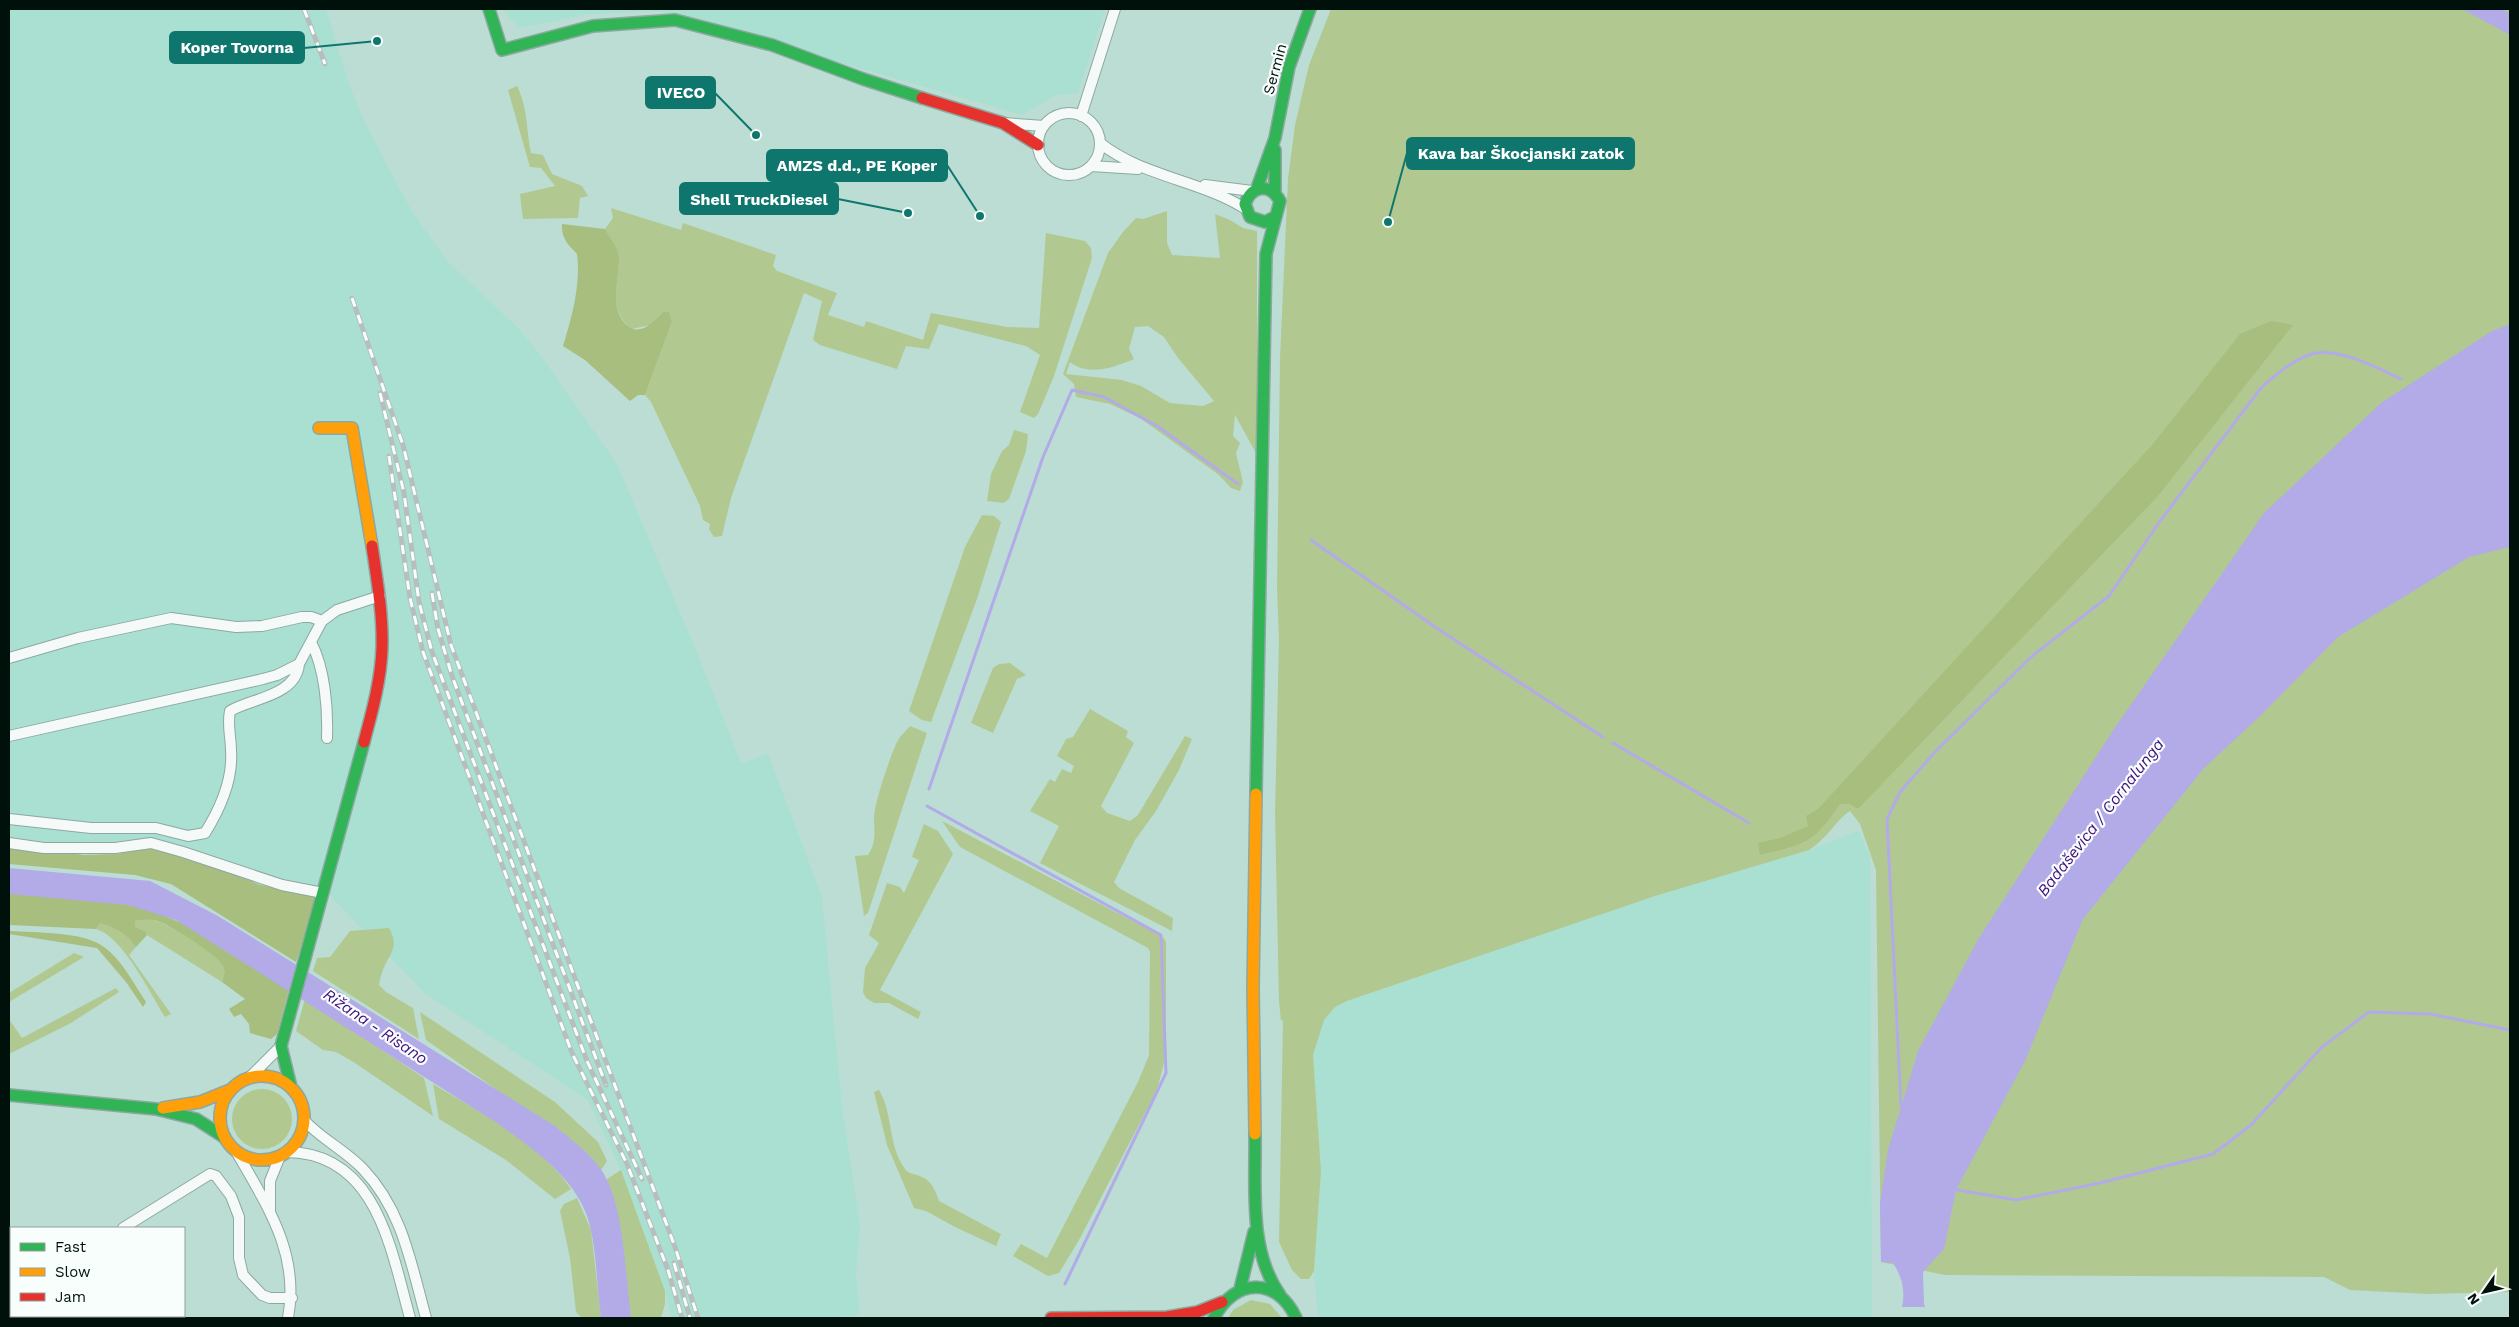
<svg xmlns="http://www.w3.org/2000/svg" width="2519" height="1327" font-family="'Work Sans',sans-serif">
	<style>
		.built { fill: #a9e0d2 }
		.green { fill: #b1c990; fill-rule: evenodd }
		.forest { fill: #a7be7e }
		.water { fill: #b3aae8 }
		.pier { fill: #bbddd4 }
		.lines { fill: none; stroke-linecap: round; stroke-linejoin: round }
		.stream { stroke: #b3aae8; stroke-width: 3 }
		.street-casing { stroke: #8da8a1; stroke-width: 12 }
		.fast-casing { stroke: #8da8a1; stroke-width: 14 }
		.slow-casing { stroke: #8da8a1; stroke-width: 14 }
		.jam-casing { stroke: #8da8a1; stroke-width: 14 }
		.street { stroke: #f5faf9; stroke-width: 10 }
		.fast { stroke: #30b455; stroke-width: 11 }
		.slow { stroke: #ff9f0a; stroke-width: 11 }
		.jam { stroke: #e5322d; stroke-width: 11 }
		.rail-casing { stroke: #b6bfbd; stroke-width: 5 }
		.rail { stroke: #f8fefc; stroke-width: 3; stroke-dasharray: 9; stroke-linecap: butt }
		.labels { text-anchor: middle; stroke-width: 4.5; stroke-linejoin: round; paint-order: stroke }
		.street-label { font-size: 15px; fill: #00100b; stroke: #f8fefc }
		.water-label { font-size: 16px; font-style: italic; fill: #410f7c; stroke: #f8fefc }
		.leader { fill: none; stroke: #0f766e; stroke-width: 2 }
		.callout-dot { fill: #0f766e; stroke: #f8fefc; stroke-width: 2 }
		.callout { fill: #0f766e; stroke: #0f766e; stroke-width: 2 }
		.callout-label { font-size: 16px; text-anchor: middle; font-weight: bold; fill: #fff }
	</style>
	<rect width="100%" height="100%" fill="#bbddd4"/>
	<!-- built -->
	<path class="built" d="M9,9h317l24,78 15,36 46,87 37,52 71,67 22,27 76,108 78,184 46,115 27,-9 54,143 20,210 18,118 -4,48 4,42 -31,3h-157l-7,-27 -44,-121 -33,-70 -162,-106 -100,-102 -174,-51 -107,4 -36,-6z
		M502,9h603l-27,84 -22,2 -34,20 -362,-104 -71,3 -69,14z
		M1859,831l11,26 2,461h-554l-4,-47 7,-100 -8,-116 11,-35 11,-13 12,-6 308,-105 154,-46z"/>
	<!-- green -->
	<path class="green" d="M1331,9h1179v1283l-82,2 -78,-4 -26,-13 -379,-2 -64,-13 -5,-392 -16,-46 -10,-13c-17,12 -21,26 -41,39l-154,46 -308,105 -12,6 -11,13 -11,35 8,116 -7,100 -5,8h-8l-9,-9 -13,-28 4,-222 -2,1 -2,-20 -4,-187 4,-175 -2,-49 3,-232 8,-179 7,-54 14,-60z
		M517,86c11,22 9,43 14,67l12,2 9,19 30,12 6,10 -8,2 -2,20 -55,1 -3,-25 35,-8 -14,-18 -11,-1 -22,-77z
		M611,208l70,22 2,-7 93,32 -3,11 4,5 60,22 -9,22 36,12 2,-6 57,19 8,-27 76,14 32,1 7,-95 39,8 6,7 1,10 -38,118 -16,38 -4,4 -14,-6 20,-57 -14,-9 -87,-22 -10,25 -23,-3 -9,23 -77,-24 -7,-5 9,-39 -18,-8 -73,205 -9,38 -8,1 -5,-8 1,-5 -7,-4 -3,-14 -49,-104 -6,-7 27,-73 -9,-10 -13,13 -18,4c-26,-20 -13,-44 -13,-72 0,-8 -10,-20 -14,-28l8,-11z
		M1167,211v32l5,12 48,3 -5,-44 15,6 13,8 14,3v224l-22,-40 -2,21 7,7 -4,10 7,29 -3,9 -9,-3 -12,-13 -79,-57 -30,-14 -34,-7 -2,-13 -11,-10 45,-121 15,-21 13,-14 7,1zM1148,326l16,11 14,21 36,43 -11,5 -33,-3 -29,-17 -19,-6 -56,-6 4,-12c19,15 45,5 64,-3l-5,-10 6,-22z
		M1014,430l14,4 -2,17 -17,48 -6,4 -16,-2 4,-27 11,-23 7,-6z
		M982,515l12,1 7,6 -24,77 -46,123 -9,-2 -13,-9 56,-164z
		M1010,663l16,12 -9,4 -24,54 -22,-10 22,-55 6,-4z
		M1090,709l38,22 -2,6 8,6 -33,63 6,7 23,8 8,-6 47,-79 7,3 -13,31 -23,41 -21,29 -21,42 5,6 54,30 -1,13 -132,-68 19,-37 -29,-15 20,-32 5,3 7,-13 9,4 3,-7 -17,-10 9,-17 7,-2z
		M910,726l17,7 -59,180 -4,3 -9,-60 13,-1c9,-14 6,-23 6,-38 1,-16 16,-60 23,-75 3,-6 9,-11 13,-16z
		M942,821l221,116 3,5v113l-9,35 -78,150 -20,33 -11,3 -35,-20 8,-12 26,14 91,-176 11,-27 1,-103 -2,-4 -188,-101z
		M924,824l14,7 15,23 -73,136 41,22 -3,7 -29,-16h-15l-8,-5 -3,-6 2,-24 14,-25 -10,-8 18,-52 13,4 4,6 15,-33 -7,-3z
		M141,919c5,0 11,0 16,2 10,2 60,34 65,42 4,7 2,13 0,19l-75,-47 -2,-4 -10,-4v-6z
		M100,923c17,4 25,10 36,24l-7,8 42,59 -6,3c-15,-24 -42,-80 -69,-88z
		M389,928c9,17 4,22 -4,37 -3,6 -5,13 -6,20l7,7 27,16 6,31 -106,-68 4,-13 13,-1 20,-26z
		M74,953l10,4 -75,45v-9z
		M116,988l3,4 -48,31 -62,31v-35l13,19z
		M305,999l119,79 9,38 -78,-53 -19,-11 -13,-2 -27,-19z
		M420,1012l135,90 43,40 9,19 -6,9 -19,-20 -156,-110z
		M433,1084c46,28 108,59 138,105l-16,10 -49,-39 -67,-41z
		M232 1119a30 30 0 1 1 60 0a30 30 0 1 1-60 0Z
		M879,1090c14,23 9,53 24,76 5,9 11,7 19,11 10,4 14,15 17,24l62,33 -5,12 -41,-19 -29,-16 -12,-3 -27,-63 -13,-53z
		M621,1170l44,121v13l-4,14h-32l-22,-139z
		M577,1198l14,32 10,88 -20,-1 -5,-5 -6,-54 -10,-47 4,-7z
		M1251,1300l19,4 12,14h-54l5,-8z"/>
	<!-- forest -->
	<path class="forest" d="M562,224l43,5c4,8 14,19 14,28 1,22 -12,52 9,69 13,11 27,-6 35,-14h6l3,10 -27,73h-7l-8,6 -45,-41 -22,-14c9,-29 18,-62 14,-92 -9,-9 -16,-16 -15,-30z
		M2271,321l22,4 -135,171 -300,313 -8,-5h-10c-27,40 -35,40 -80,51l-2,-12 22,-5 28,-12 -2,-10 12,-7 334,-364 88,-111z
		M9,846l75,9 33,-1 33,-7 69,21 41,17 56,10 -1,10 -19,57 -125,-78 -36,-9 -126,-11z
		M9,891l55,3 82,14 57,24 86,57 -12,45 -6,5 -21,-6 -1,-9 -8,-10 -7,3 -5,-8 16,-10 -23,-17c2,-6 4,-12 0,-18 -5,-9 -54,-40 -64,-43 -7,-2 -16,-2 -23,0v6l10,4 2,4 -11,12c-11,-14 -19,-19 -36,-24l-4,6 -87,-4z
		M9,931c26,2 74,0 95,16 18,13 30,37 42,55l-3,5 -17,-25 -29,-34 -88,-14z"/>
	<!-- water -->
	<path class="water" d="M2462,9h39l9,5v21z
		M2510,324v223l-41,10 -131,80 -80,81 -54,50 -121,151 -57,140 -70,131 -12,59 -21,23 1,32 5,14h-30c7,-20 6,-37 -6,-55l-12,-1 -1,-59 8,-53 30,-99 61,-113 135,-209 150,-216 117,-110 111,-72z
		M9,868l141,13 68,35 337,210c17,15 41,31 51,52 18,34 20,101 25,140h-30c-4,-29 -4,-59 -10,-88 -10,-50 -56,-79 -94,-107l-321,-203 -48,-15 -119,-11z"/>
	<!-- pier -->
	<path class="pier" d="M1901,1307h26l4,11h-35z"/>
	<g class="lines">
		<!-- stream -->
		<path class="stream" d="M1311,540l124,87 168,110
			M1613,743l136,80
			M929,789l114,-332 29,-67 32,7 53,29 81,58
			M927,806l234,129 5,138 -101,211
			M1901,1107l-14,-288 13,-27 35,-40 96,-95 78,-61 51,-75 101,-133c13,-12 37,-32 55,-35 27,-4 61,15 85,26
			M1952,1189l64,11 84,-17 113,-29 38,-29 71,-78 47,-35 61,2 80,16"/>
		<defs>
			<path id="street" d="M1038 144a31 31 0 1 1 62 0a31 31 0 1 1-62 0Z
				M1081,116l34,-107
				M1003,123l41,3
				M1100,143c43,34 100,37 146,66
				M1091,166l47,3
				M1205,185l47,6
				M311,642c14,27 17,66 16,96
				M9,658l69,-20 93,-20 65,9 26,-1 40,-9h9l11,4
				M9,736l254,-57 14,-4 22,-11
				M9,819l82,9h65l32,8 17,-3c15,-24 28,-54 26,-82 0,-15 -4,-25 -1,-40 22,-13 66,-15 69,-47l23,-43 15,-11 43,-14
				M9,843l35,5h71l36,-5 32,9 99,33 41,8
				M250,1077l31,-31
				M304,1120c17,19 41,30 59,49 40,42 48,95 63,149
				M236,1151c31,55 64,102 52,167
				M286,1152c91,0 105,98 124,166
				M270,1211v-30l10,-25
				M123,1228l87,-54 6,2 15,20 8,21v41l4,17 19,20 8,3h22"/>
			<path id="fast" d="M489,9l13,41 91,-24 82,-6 97,25 91,34 59,19
				M1275,150v43
				M1257,188l18,-50 14,-71 21,-58
				M1256,794l10,-540 14,-53c-10,-18 -28,-16 -35,3l5,13 15,5 10,-5
				M291,1087l-10,-41 83,-304
				M9,1095l147,14 40,10 28,18
				M1255,1134c1,53 -7,116 25,161
				M1240,1289l14,-57
				M1214,1318c20,-40 63,-42 82,0"/>
			<path id="slow" d="M319,428h33l20,118
				M220 1118a42 42 0 1 1 84 0a42 42 0 1 1-84 0Z
				M163,1108l37,-6 30,-12
				M1255,1134l-2,-147 3,-193"/>
			<path id="jam" d="M922,98l81,25 35,22
				M364,742c8,-30 17,-62 18,-94 1,-34 -5,-68 -10,-102
				M1051,1318l116,-1 30,-5 25,-10"/>
		</defs>
		<!-- street casing -->
		<use href="#street" class="street-casing"/>
		<!-- fast casing -->
		<use href="#fast" class="fast-casing"/>
		<!-- slow casing -->
		<use href="#slow" class="slow-casing"/>
		<!-- jam casing -->
		<use href="#jam" class="jam-casing"/>
		<!-- street -->
		<use href="#street" class="street"/>
		<!-- fast -->
		<use href="#fast" class="fast"/>
		<!-- slow -->
		<use href="#slow" class="slow"/>
		<!-- jam -->
		<use href="#jam" class="jam"/>
		<defs>
			<path id="rail" d="M304,9l21,55
				M352,298l51,147 48,200 224,602 23,71
				M380,393l24,100 15,109 13,50 155,409 55,118
				M389,456l21,142 13,54 149,401 55,111 41,106 14,48
				M432,593l6,36 14,47 154,409
				M674,1263l16,55"/>
		</defs>
		<!-- rail casing -->
		<use href="#rail" class="rail-casing"/>
		<!-- rail -->
		<use href="#rail" class="rail"/>
	</g>
	<g class="labels">
		<!-- street labels -->
		<g class="street-label">
			<text transform="translate(1275 69) rotate(-75)" y="5">Sermin</text>
		</g>
		<!-- water labels -->
		<g class="water-label">
			<text transform="translate(2100 817) rotate(-52)" y="6">Badaševica / Cornalunga</text>
			<text transform="translate(376 1026) rotate(34)" y="6">Rižana - Risano</text>
		</g>
	</g>
	<!-- callouts -->
	<path class="leader" d="M377 41L304 48M756 135L715 93M1388 222L1407 153M980 216L947 165M908 213L838 199"/>
	<g class="callout-dot">
		<circle cx="377" cy="41" r="5"/>
		<circle cx="756" cy="135" r="5"/>
		<circle cx="1388" cy="222" r="5"/>
		<circle cx="980" cy="216" r="5"/>
		<circle cx="908" cy="213" r="5"/>
	</g>
	<g class="callout">
		<rect x="170" y="32" width="134" height="31" rx="5"/>
		<rect x="646" y="77" width="69" height="31" rx="5"/>
		<rect x="1407" y="138" width="227" height="31" rx="5"/>
		<rect x="767" y="150" width="180" height="31" rx="5"/>
		<rect x="680" y="183" width="158" height="31" rx="5"/>
	</g>
	<g class="callout-label">
		<text x="237" y="53">Koper Tovorna</text>
		<text x="681" y="98">IVECO</text>
		<text x="1521" y="159">Kava bar Škocjanski zatok</text>
		<text x="857" y="171">AMZS d.d., PE Koper</text>
		<text x="759" y="205">Shell TruckDiesel</text>
	</g>
	<!-- border -->
	<rect width="2519" height="1327" fill="none" stroke="#00100b" stroke-width="20"/>
	<!-- legend -->
	<rect x="10" y="1227" width="175" height="90" fill="#f8fefc" stroke="#959f9c"/>
	<rect x="20" y="1243" width="25" height="8" fill="#30b455" stroke="#959f9c"/>
	<text x="55" y="1252" font-size="15" fill="#00100b">Fast</text>
	<rect x="20" y="1268" width="25" height="8" fill="#ff9f0a" stroke="#959f9c"/>
	<text x="55" y="1277" font-size="15" fill="#00100b">Slow</text>
	<rect x="20" y="1293" width="25" height="8" fill="#e5322d" stroke="#959f9c"/>
	<text x="55" y="1302" font-size="15" fill="#00100b">Jam</text>
	<!-- north arrow -->
	<g transform="translate(2484 1292) rotate(236)" stroke="#f8fefc" stroke-width="4" paint-order="stroke">
	<path d="M0-4L9 19L0 12L-9 19Z" fill="#00100b"/>
	<text y="-8" font-size="14" font-weight="bold" text-anchor="middle" fill="#00100b">N</text>
	</g>
</svg>
